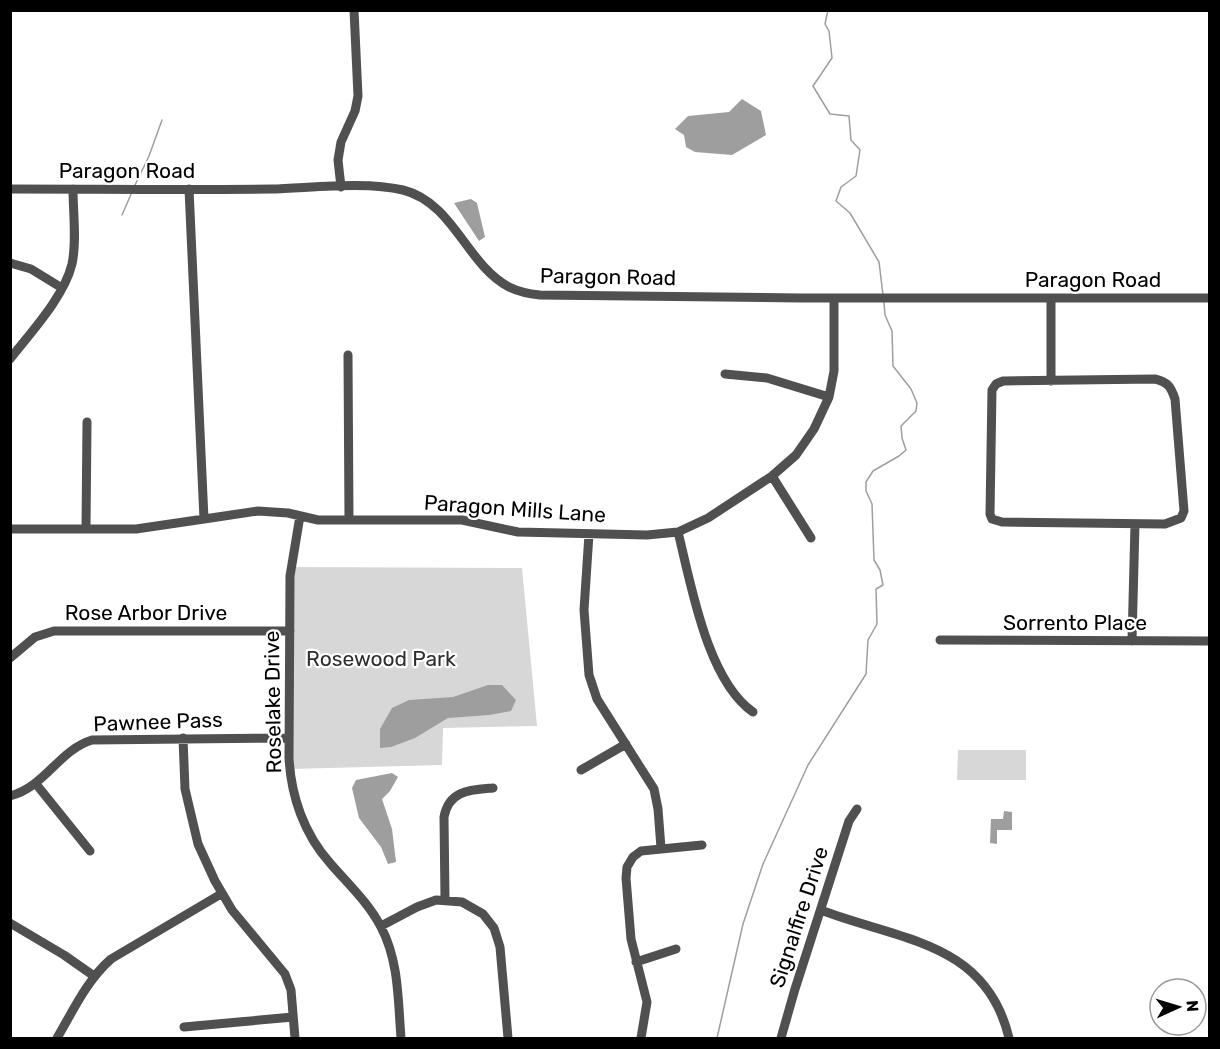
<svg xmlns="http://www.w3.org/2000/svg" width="1220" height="1049" font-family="Rubik,sans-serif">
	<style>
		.park { fill: #d7d7d7 }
		.water { fill: #9e9e9e }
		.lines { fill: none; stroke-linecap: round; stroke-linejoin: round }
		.stream { stroke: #9e9e9e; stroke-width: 1.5 }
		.minor { stroke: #505050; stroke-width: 9 }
		.labels { text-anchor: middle; stroke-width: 4.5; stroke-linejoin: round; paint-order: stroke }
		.street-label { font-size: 21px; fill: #000; stroke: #fff }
		.park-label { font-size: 21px; fill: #2e2e2e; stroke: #fff }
	</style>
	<rect width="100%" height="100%" fill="#fff"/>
	<!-- park -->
	<path class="park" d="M291,567l231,1 15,158 -94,2 -1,37 -152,4z
		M958,750h68v30h-69z"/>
	<!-- water -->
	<path class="water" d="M742,99l19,12 5,24 -34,20 -37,-3 -9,-5 -2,-12 -9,-6 13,-13 41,-4z
		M471,199l6,4 8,34 -6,4 -25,-38z
		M488,685h14l14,15 -5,11 -22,4 -41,3 -33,20 -24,9 -11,1v-19l12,-21 17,-8 44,-3z
		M392,773l6,4 -8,14 -8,8 10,30 4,33 -8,2 -7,-17 -22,-29 -7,-30 4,-8z
		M1004,811l8,1v18h-15v14l-7,-1 1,-24h12z"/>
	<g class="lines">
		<!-- stream -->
		<path class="stream" d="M828,10l-3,14 4,7 3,27 -19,28 17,28 19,2 2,24 9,10 -4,26 -15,11 -5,14 14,12 29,49 4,33
			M135,185l14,-29 13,-36
			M122,215l10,-23
			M717,1038l26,-114 20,-60 45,-99 58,-91 2,-34 9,-16 -1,-35 7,-4 -3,-15 -6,-10 -2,-56 -6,-13v-9l7,-11 26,-15 7,-6 -4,-12 -1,-12 15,-15 1,-8 -6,-14 -18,-23 -1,-35 -7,-16 -1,-13"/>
		<!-- minor -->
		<path class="minor" d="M341,187l-3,-27 3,-18 14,-31 3,-15 -4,-86
			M10,189c87,0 174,1 261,0 40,-1 94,-8 132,1 51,13 63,74 106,97 10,5 21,7 31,8l261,3h409
			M10,263l21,6 31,19
			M1051,298v83
			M348,355l1,165
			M10,359c21,-27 54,-62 62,-95 5,-23 1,-51 1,-75
			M725,374l42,4 62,19
			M1155,379c13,3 16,8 20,20l9,112 -3,7 -16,6 -163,-2 -10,-3 -2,-5 2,-124 4,-6 7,-3z
			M772,476l39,62
			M300,516l-10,60 -1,182c2,38 15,76 41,105 18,21 38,39 51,64 18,34 17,74 20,111
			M204,519l54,-8 30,2 30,7h144l56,12 129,3 31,-3 30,-14 64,-42 24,-21 18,-26 15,-32 5,-26v-73
			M10,529h126l68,-10 -15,-330
			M86,529l1,-107
			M678,532c13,52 29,148 75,180
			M589,534l-5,76 5,65 8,24 57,90 4,20 3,39
			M940,640l270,1
			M1132,641l3,-117
			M10,658l25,-21 19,-6h236
			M183,738l2,51 13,55 17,37 17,29 53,64 6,16 4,48
			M581,770l45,-26
			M36,784l54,67
			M10,796c35,-9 49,-46 82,-56l197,-2
			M445,899l-1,-82c5,-27 26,-27 49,-29
			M821,910c77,30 165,31 188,128
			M10,923l54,32 30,21
			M381,926l36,-19 19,-7 26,2 21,12 11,14 6,19 8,91
			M636,962l40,-13
			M184,1027l109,-10
			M57,1038c16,-27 30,-58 54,-79l110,-65
			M641,1038l6,-36 -16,-63 -5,-61 1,-11 6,-10 8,-6 61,-6
			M781,1038l14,-49 54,-168 8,-12"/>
	</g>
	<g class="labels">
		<!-- street labels -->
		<g class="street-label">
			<text x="127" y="178">Paragon Road</text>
			<text transform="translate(608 277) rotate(1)" y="7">Paragon Road</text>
			<text x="1093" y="287">Paragon Road</text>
			<text transform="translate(515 509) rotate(4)" y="7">Paragon Mills Lane</text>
			<text x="146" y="620">Rose Arbor Drive</text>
			<text x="1075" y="630">Sorrento Place</text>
			<text transform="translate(273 702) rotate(-91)" y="7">Roselake Drive</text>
			<text transform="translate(158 722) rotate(-2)" y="7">Pawnee Pass</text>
			<text transform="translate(799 917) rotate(-72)" y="7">Signalfire Drive</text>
		</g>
		<!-- park labels -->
		<g class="park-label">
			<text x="381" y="666">Rosewood Park</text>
		</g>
	</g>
	<!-- border -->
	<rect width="1220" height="1049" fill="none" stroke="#000000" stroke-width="24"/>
	<!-- north arrow -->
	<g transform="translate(1178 1007) rotate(86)"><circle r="28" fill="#ffffff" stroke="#999999" stroke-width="1.5"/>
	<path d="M0-4.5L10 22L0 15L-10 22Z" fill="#000000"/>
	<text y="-9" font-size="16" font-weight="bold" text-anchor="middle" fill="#000000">N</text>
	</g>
</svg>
